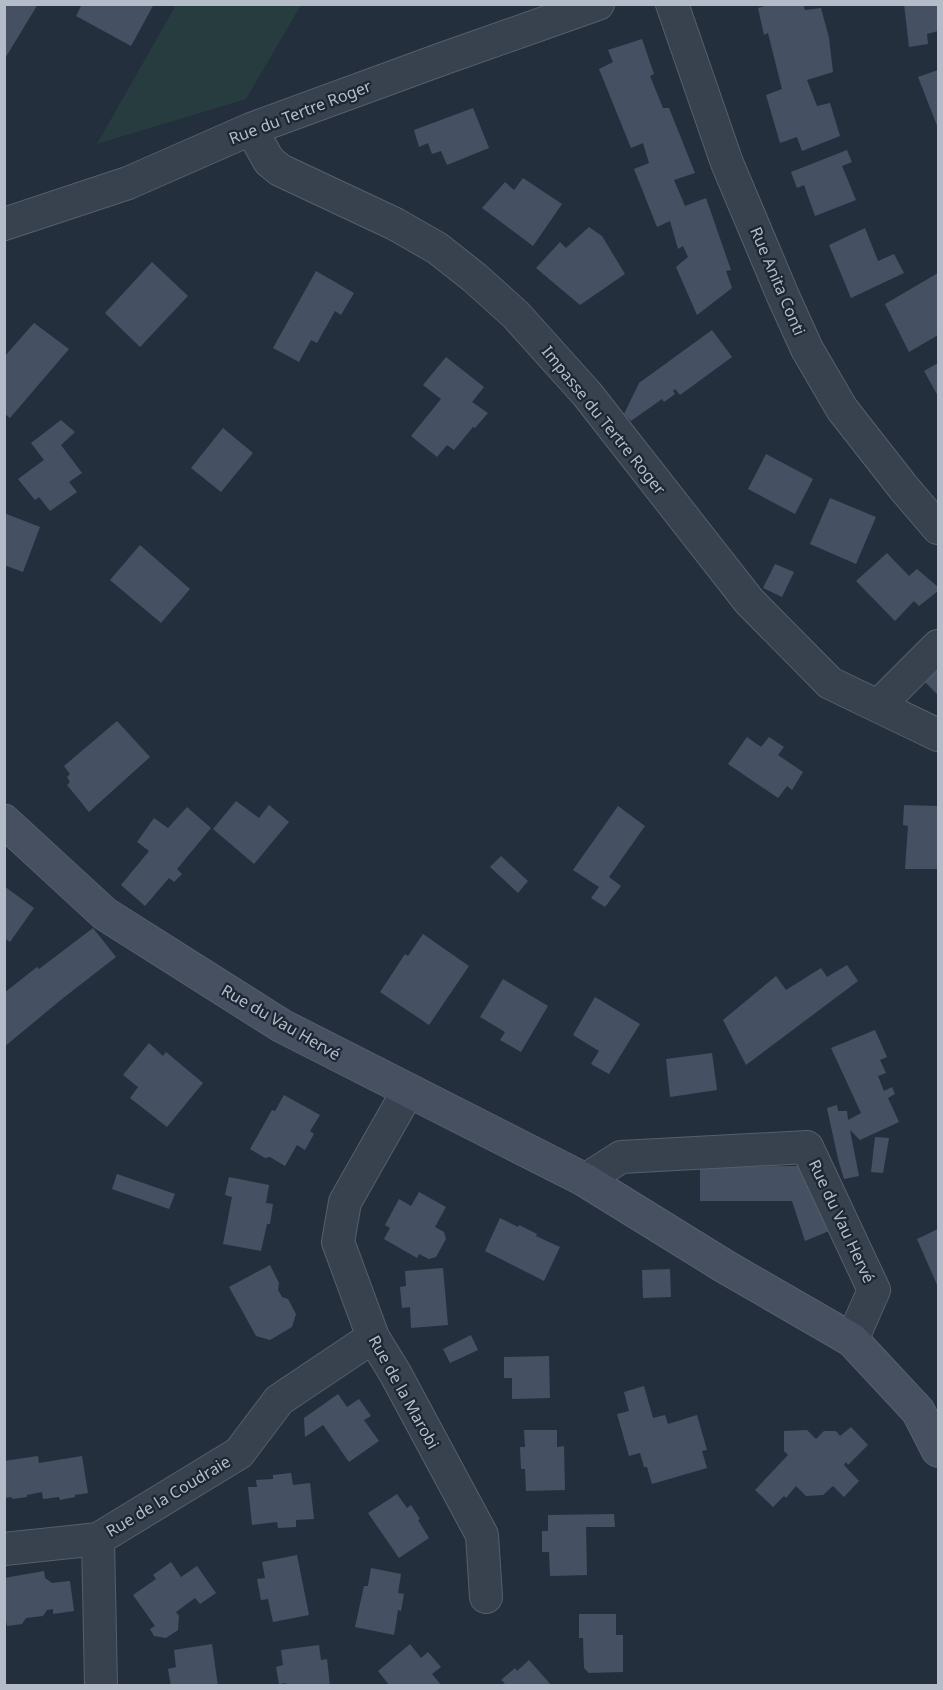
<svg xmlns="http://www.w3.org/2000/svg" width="943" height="1690" font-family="'Noto Sans',sans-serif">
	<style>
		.green { fill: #263c3f }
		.building { fill: #455162 }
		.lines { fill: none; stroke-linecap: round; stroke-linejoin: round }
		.street-casing { stroke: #565f6c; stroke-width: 34 }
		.secondary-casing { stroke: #565f6c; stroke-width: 35 }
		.street { stroke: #38414e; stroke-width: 32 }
		.secondary { stroke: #465061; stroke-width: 33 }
		.labels { text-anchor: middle; stroke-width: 4.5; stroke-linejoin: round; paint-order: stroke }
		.street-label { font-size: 16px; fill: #b4bcc9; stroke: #1d2633 }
	</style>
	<rect width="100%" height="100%" fill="#242f3e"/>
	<!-- green -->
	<path class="green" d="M176,5h125l-55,94 -149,45z"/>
	<!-- building -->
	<path class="building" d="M4,4h34l-34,56z
		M82,4h72l-23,42 -55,-30z
		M772,4h31l2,6 16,-2 8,30 4,34 -26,8 10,26 13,-3 10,33 -38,15 -5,-14 -17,6 -14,-48 16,-6 -14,-56 -4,2 -6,-27z
		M904,4h34v27l-11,3 1,10 -19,3z
		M642,39l12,35 -4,2 13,32h6l26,65 -21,7 11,26 21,-8 25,72 -5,1 6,17 -35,27 -21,-48 12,-10 -5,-11 -5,3 -8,-28 -13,6 -23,-58 15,-6 -6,-20 -12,5 -32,-79 14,-7 -5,-12z
		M938,70v58l-20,-51z
		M473,108l16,40 -42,17 -6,-14 -9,3 -4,-11 -9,4 -5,-17z
		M847,150l5,12 -10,4 14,34 -41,16 -11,-31 -7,3 -6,-16z
		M523,178l39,26 -29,42 -51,-38 23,-26 9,8z
		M589,227l13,9 23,38 -45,31 -44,-37 24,-26 6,6z
		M865,228l13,33 16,-7 10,19 -53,25 -22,-53z
		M152,262l36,34 -48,51 -35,-34z
		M316,271l38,22 -13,22 -6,-4 -18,32 -6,-3 -12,22 -26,-14z
		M938,273v62l-29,17 -24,-48z
		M34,323l35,26 -59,69 -6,-5v-56z
		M712,330l20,27 -52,38 -5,-6 -2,2 2,3 -11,8 -2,-3 -31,22 -7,-7 15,-31z
		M446,357l38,30 -12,15 16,11 -13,15 -2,-1 -19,23 -7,-5 -10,12 -26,-21 30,-37 -18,-14z
		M938,363v33l-14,-25z
		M61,420l14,12 -14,13 21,28 -13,9 8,10 -27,19 -11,-14 -4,3 -17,-21 26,-19 -13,-17z
		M223,428l30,25 -32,39 -30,-24z
		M766,454l47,25 -18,35 -47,-25z
		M830,498l46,19 -20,47 -46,-20z
		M4,513l36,14 -17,45 -19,-7z
		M140,545l50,44 -29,34 -51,-43z
		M887,553l22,23 8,-7 21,18v4l-19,15 -5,-5 -19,20 -39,-40z
		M775,564l19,8 -12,25 -19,-9z
		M938,668v27l-13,-13z
		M117,721l33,36 -61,55 -22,-27 3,-3 -3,-5 3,-3 -6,-8z
		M747,737l14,10 8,-10 15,10 -6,8 25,17 -11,18 -5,-4 -9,12 -50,-34z
		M236,801l23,17 10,-13 20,17 -35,42 -41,-35z
		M904,805l34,1v63h-33l3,-43 -5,-1z
		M618,806l27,20 -36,51 12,9 -16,21 -14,-9 8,-11 -26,-17z
		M187,807l24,21 -34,41 5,5 -8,8 -5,-4 -24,28 -24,-21 28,-34 -12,-9 17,-24 14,10z
		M501,856l27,25 -10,12 -28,-26z
		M4,886l30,22 -24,34 -6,-4z
		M93,928l23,29 -54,42 -58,48v-54l33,-26 2,2z
		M423,934l46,32 -40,59 -49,-33 25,-38 3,2z
		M847,965l11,16 -112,84 -23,-45 53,-44 10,14 35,-22 6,9z
		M503,979l45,27 -27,46 -21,-12 5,-8 -25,-15z
		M595,997l45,27 -31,50 -18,-10 8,-13 -26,-16z
		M875,1030l12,27 -7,3 6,13 -8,3 6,15 8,-4 3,7 -7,4 11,24 -39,18 -10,-10 9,46 -15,3 -6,-20 -11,-51 10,-3 1,6h9l1,9 13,-7 -30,-65z
		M149,1043l14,13 3,-4 37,31 -36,44 -37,-29 8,-11 -15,-12z
		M712,1053l5,37 -47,7 -4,-38z
		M284,1095l36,20 -10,16 4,3 -9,16 -8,-5 -12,21 -15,-9 -5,1 -15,-9 22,-39 3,1z
		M875,1137l14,1 -6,35 -12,-1z
		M799,1166l30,65 -24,10 -13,-40h-92v-34z
		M117,1174l58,20 -6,15 -57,-20z
		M229,1177l40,8 -3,18 7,1 -3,20h-3l-6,27 -38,-7 9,-47 -7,-2z
		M419,1192l27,15 -11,20 9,5 2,7 -10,18 -7,2 -10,-5 -2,4 -33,-19 6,-11 -5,-3 14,-26 12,7z
		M500,1218l18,9 1,-2 18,9 -1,2 24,11 -16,34 -59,-30z
		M938,1229v58l-21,-48z
		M270,1265l9,18 -1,7 4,7 6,2 8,15 -4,13 -22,13 -14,-4 -27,-49z
		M443,1268l5,57 -37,3 -1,-21 -8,1 -2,-21 6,-1 -1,-15z
		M670,1269l1,28 -28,1 -1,-28z
		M471,1335l7,15 -28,13 -7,-14z
		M549,1356l1,42 -38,1v-21h-8v-21z
		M644,1386l9,32 12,-3 3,9 29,-9 10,35 -5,1 5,17 -55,16 -5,-17h-3l-4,-14 -11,3 -12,-42 12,-3 -5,-19z
		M338,1394l9,13 12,-8 12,17 -7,4 15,21 -30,21 -26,-37 -18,12 -1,-19z
		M851,1427l17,18 -20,20 -2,-3 -2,3 15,16 -15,16 -11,-11 -10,9 -17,1 -10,-10 -10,12 -2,-2 -11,11 -18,-17 33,-35 -4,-4v-20l23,-1 9,9 8,-8h12l4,5z
		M524,1430h33v17l7,-1 1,44 -39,1 -1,-22h-4l-1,-22h5z
		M38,1456l1,7 43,-7 6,37 -13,2v2l-15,3 -1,-3 -16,2 -1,-7 -15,3v2l-15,2v-2l-8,1v-37z
		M291,1473l2,12 17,-2 4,36 -18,1v7l-18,1 -1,-6 -25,3 -4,-38h9l-1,-7 17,-1v-4z
		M397,1494l10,14 4,-3 9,14 -2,1 11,18 -30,20 -31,-45z
		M614,1514l1,13h-29l1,48 -37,1 -1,-24h-7v-21h6v-16z
		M297,1555l12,60 -36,7 -5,-23 -7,1 -4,-21 8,-1 -3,-16z
		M171,1562l10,15 16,-11 19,27 -16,11 -5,-6 -19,14 3,4 -1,14 -12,8 -12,-2 -4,-7 5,-3 -22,-31 23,-16 -3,-4z
		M371,1568l30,6 -3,19 6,1 -3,17 -3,-1 -4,25 -39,-8 9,-41h4z
		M44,1571l1,7 7,5 18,-2 4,30 -21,3v-5l-6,1 -4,6 -17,2 -4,6 -15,2 -3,-16v-32z
		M579,1614h37v21h7v37l-34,1 -5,-5 -1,-30h-4z
		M212,1644l6,42h-47l-3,-17 8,-2 -2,-17z
		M410,1644l11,14 7,-6 13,15 -9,7 10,12h-52l-12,-15z
		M319,1645l2,15 6,-1 3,27h-44v-3l-7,1 -3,-17 7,-2 -2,-15z
		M529,1660l23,26h-53l6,-3 -4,-3 14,-12 2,3z"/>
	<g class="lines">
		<defs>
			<path id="street" d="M672,4l55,159 56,133 24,53 35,60 61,78 35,41
				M251,129l18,32 11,9 115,54 42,24 38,30 41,37 71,79 162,207 81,82 108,52
				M4,224l124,-41 123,-54 191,-70 156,-55
				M878,706l60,-60
				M408,1091l-63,111 -7,40 35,95 22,36 87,162 4,62
				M585,1180l36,-23 186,-10 67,143 -22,50
				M4,1549l94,-10
				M101,1686l-3,-147 141,-86 40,-53 94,-63"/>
			<path id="secondary" d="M4,821l101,93 177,112 303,154 139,86 128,74 66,71 20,39"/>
		</defs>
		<!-- street casing -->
		<use href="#street" class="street-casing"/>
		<!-- secondary casing -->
		<use href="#secondary" class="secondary-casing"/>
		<!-- street -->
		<use href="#street" class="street"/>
		<!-- secondary -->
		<use href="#secondary" class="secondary"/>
	</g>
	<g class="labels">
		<!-- street labels -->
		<g class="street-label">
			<text transform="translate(300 112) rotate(-21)" y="6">Rue du Tertre Roger</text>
			<text transform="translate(778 281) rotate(67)" y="6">Rue Anita Conti</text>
			<text transform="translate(604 420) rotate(51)" y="6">Impasse du Tertre Roger</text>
			<text transform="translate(281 1022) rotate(30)" y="6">Rue du Vau Hervé</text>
			<text transform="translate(842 1221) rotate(65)" y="6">Rue du Vau Hervé</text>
			<text transform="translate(404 1392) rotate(61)" y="6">Rue de la Marobi</text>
			<text transform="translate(168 1496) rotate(-31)" y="6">Rue de la Coudraie</text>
		</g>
	</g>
	<!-- border -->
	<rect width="943" height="1690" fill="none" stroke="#b4bcc9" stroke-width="12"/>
</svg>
